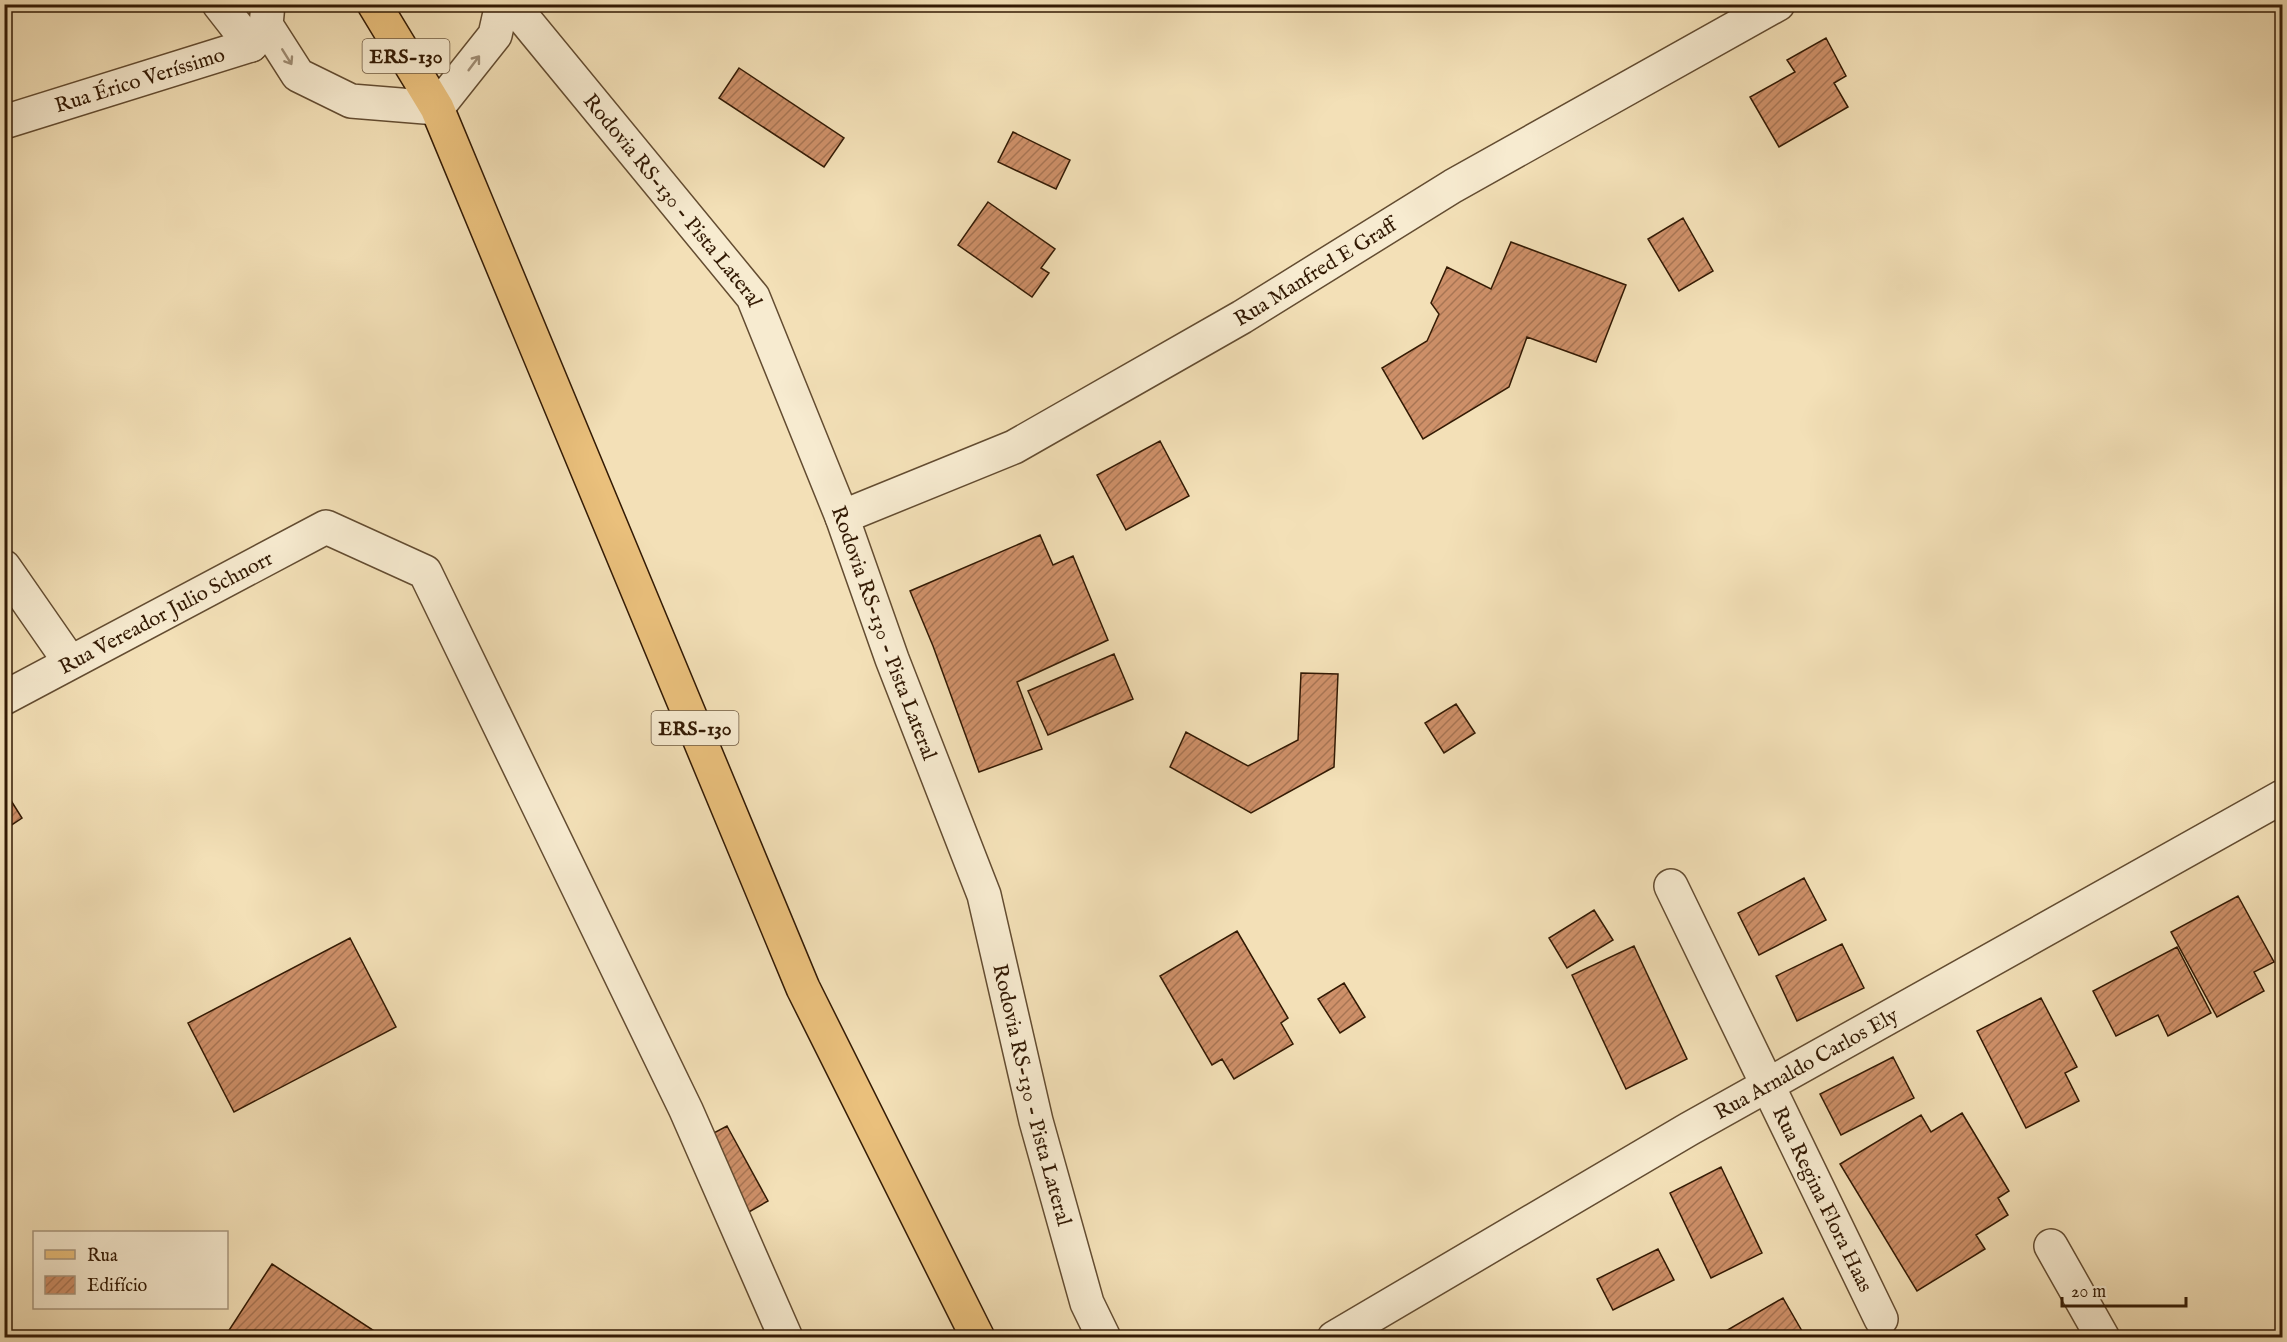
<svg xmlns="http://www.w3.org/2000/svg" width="2287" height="1342" font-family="'IM FELL English',serif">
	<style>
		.building { fill: url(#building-hatch); stroke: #331a04; stroke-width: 1.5 }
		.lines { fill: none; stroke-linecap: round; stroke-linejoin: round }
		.minor-casing { stroke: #634c31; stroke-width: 36 }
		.major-casing { stroke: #331a04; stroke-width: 36 }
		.minor { stroke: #f7ebd0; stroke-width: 33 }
		.major { stroke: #eac07c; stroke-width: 33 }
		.oneway { stroke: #9f8d74 }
		.labels { text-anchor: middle; stroke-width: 4.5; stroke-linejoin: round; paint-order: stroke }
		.shield { fill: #f7ebd0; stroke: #6e5941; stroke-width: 1.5 }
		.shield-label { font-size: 20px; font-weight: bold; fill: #331a04 }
		.street-label { font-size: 21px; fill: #331a04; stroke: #f7ebd0 }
	</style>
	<defs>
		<pattern id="building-hatch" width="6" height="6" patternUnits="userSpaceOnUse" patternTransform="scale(1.5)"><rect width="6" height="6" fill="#ce9069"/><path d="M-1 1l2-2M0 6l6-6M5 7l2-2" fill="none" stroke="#a87554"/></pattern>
	</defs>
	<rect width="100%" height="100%" fill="#f3e0b7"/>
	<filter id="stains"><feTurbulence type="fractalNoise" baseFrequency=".00333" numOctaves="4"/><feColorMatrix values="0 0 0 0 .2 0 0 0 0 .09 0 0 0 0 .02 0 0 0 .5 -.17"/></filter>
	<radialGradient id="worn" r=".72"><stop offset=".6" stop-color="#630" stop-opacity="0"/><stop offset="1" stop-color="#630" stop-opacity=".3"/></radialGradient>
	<!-- building -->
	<path class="building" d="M1826,38l20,38 -12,7 14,24 -69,40 -29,-50 45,-25 -8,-12z
		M739,68l105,70 -20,29 -105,-69z
		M1013,132l57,28 -14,29 -58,-27z
		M988,202l67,47 -14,19 8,5 -17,24 -74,-52z
		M1683,218l30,53 -34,20 -31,-52z
		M1511,242l115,43 -30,77 -69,-25 -18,50 -86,52 -41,-71 45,-27 12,-27 -8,-11 16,-36 44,22z
		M1160,441l29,55 -63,34 -29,-55z
		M1040,535l13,30 20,-9 35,84 -91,42 25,67 -63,23 -46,-126 -23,-55z
		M1114,654l19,45 -85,36 -20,-44z
		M1301,673l37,1 -4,93 -83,46 -81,-46 16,-35 62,34 50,-26z
		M1456,704l19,29 -31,20 -19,-30z
		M5,791l17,27 -18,12v-38z
		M1804,878l22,42 -67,35 -21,-42z
		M2238,896l36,66 -20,10 10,19 -47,26 -46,-85z
		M1594,910l19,30 -46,28 -18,-30z
		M1237,931l51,87 -7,5 12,21 -59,35 -12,-20 -10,6 -52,-89z
		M350,938l46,89 -162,85 -46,-89z
		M1842,944l22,44 -67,33 -21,-45z
		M1634,946l53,113 -61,30 -54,-114z
		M2177,947l34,66 -43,23 -10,-21 -42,21 -23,-45z
		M1344,983l21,34 -25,16 -22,-34z
		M2041,998l36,69 -12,6 14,28 -53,27 -49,-97z
		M1893,1057l21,41 -73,37 -21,-41z
		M1962,1113l47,78 -11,7 10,17 -32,20 9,14 -68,42 -77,-127 81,-49 10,17z
		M727,1126l41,75 -19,11 -41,-76z
		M1721,1167l41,86 -51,25 -41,-85z
		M1658,1249l16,31 -61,30 -16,-31z
		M272,1264l113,74h-161z
		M1783,1298l23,40h-88l-1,-2z"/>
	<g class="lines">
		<defs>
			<g id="minor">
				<path d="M219,4l32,41"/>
				<path d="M268,4l-2,21 32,50 53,26 86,7 58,-73 7,-31"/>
				<path id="s1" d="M512,4l241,293 89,220 50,142 92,236 52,226 51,182 17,35"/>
				<path id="s2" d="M4,122l247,-77 15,-20"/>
				<path id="s3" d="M842,517l172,-70 228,-130 211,-131 325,-182"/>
				<path d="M4,567l66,95"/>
				<path id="s4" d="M4,698l322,-171 99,45 261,538 100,228"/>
				<path id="s5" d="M1671,886l210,433"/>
				<path d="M2051,1246l52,92"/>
				<path id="s6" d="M1334,1338l355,-209 593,-332"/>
			</g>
			<path id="major" d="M374,4l63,104 366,880 175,350"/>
		</defs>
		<!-- minor casing -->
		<use href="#minor" class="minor-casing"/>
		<!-- major casing -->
		<use href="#major" class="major-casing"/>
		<!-- minor -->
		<use href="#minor" class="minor"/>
		<!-- major -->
		<use href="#major" class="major"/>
	</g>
	<!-- one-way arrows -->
	<defs><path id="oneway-shaft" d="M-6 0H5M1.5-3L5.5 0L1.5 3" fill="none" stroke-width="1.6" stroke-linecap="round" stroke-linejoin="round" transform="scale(1.5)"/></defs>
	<g class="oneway">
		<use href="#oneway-shaft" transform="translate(287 57) rotate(58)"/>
		<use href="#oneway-shaft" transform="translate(474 63) rotate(-53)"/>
	</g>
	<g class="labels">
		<!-- shield labels -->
		<g class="shield">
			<rect x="362.5" y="39" width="87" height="34" rx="4.5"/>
			<rect x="651.5" y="711" width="87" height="34" rx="4.5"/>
		</g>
		<g class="shield-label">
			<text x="406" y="63">ERS-130</text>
			<text x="695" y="735">ERS-130</text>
		</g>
		<!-- street labels -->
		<g class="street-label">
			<text dy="7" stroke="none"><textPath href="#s2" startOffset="142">Rua Érico Veríssimo</textPath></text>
			<text dy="7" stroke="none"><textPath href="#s1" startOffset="254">Rodovia RS-130 - Pista Lateral</textPath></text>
			<text dy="7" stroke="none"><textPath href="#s3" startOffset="534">Rua Manfred E Graff</textPath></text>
			<text dy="7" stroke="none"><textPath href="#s4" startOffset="183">Rua Vereador Julio Schnorr</textPath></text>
			<text dy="7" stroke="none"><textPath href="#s1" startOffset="740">Rodovia RS-130 - Pista Lateral</textPath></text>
			<text dy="7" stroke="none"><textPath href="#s6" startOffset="546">Rua Arnaldo Carlos Ely</textPath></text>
			<text dy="7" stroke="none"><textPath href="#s1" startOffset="1226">Rodovia RS-130 - Pista Lateral</textPath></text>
			<text dy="7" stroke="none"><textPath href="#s5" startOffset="348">Rua Regina Flora Haas</textPath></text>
		</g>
	</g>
	<!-- margin -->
	<rect width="2287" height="1342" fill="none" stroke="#f3e0b7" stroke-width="24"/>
	<rect x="6" y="6" width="2275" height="1330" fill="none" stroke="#331a04" stroke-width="3"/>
	<rect x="12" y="12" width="2263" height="1318" fill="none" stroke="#331a04" stroke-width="1.5"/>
	<!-- legend -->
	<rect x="33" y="1231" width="195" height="78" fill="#f7ebd0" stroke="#a9977e" stroke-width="1.5"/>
	<rect x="45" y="1250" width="30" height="9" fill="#eac07c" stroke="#a9977e" stroke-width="1.5"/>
	<text x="87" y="1261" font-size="18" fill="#331a04">Rua</text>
	<rect x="45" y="1276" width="30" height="18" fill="url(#building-hatch)" stroke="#a9977e" stroke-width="1.5"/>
	<text x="87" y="1291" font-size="18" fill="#331a04">Edifício</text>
	<!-- scale -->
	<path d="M2062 1297v9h124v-9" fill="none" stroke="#331a04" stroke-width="3"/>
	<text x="2071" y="1297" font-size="18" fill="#331a04" stroke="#f7ebd0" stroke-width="4.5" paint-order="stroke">20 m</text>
	<rect width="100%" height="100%" filter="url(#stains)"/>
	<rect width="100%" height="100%" fill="url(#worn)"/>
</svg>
